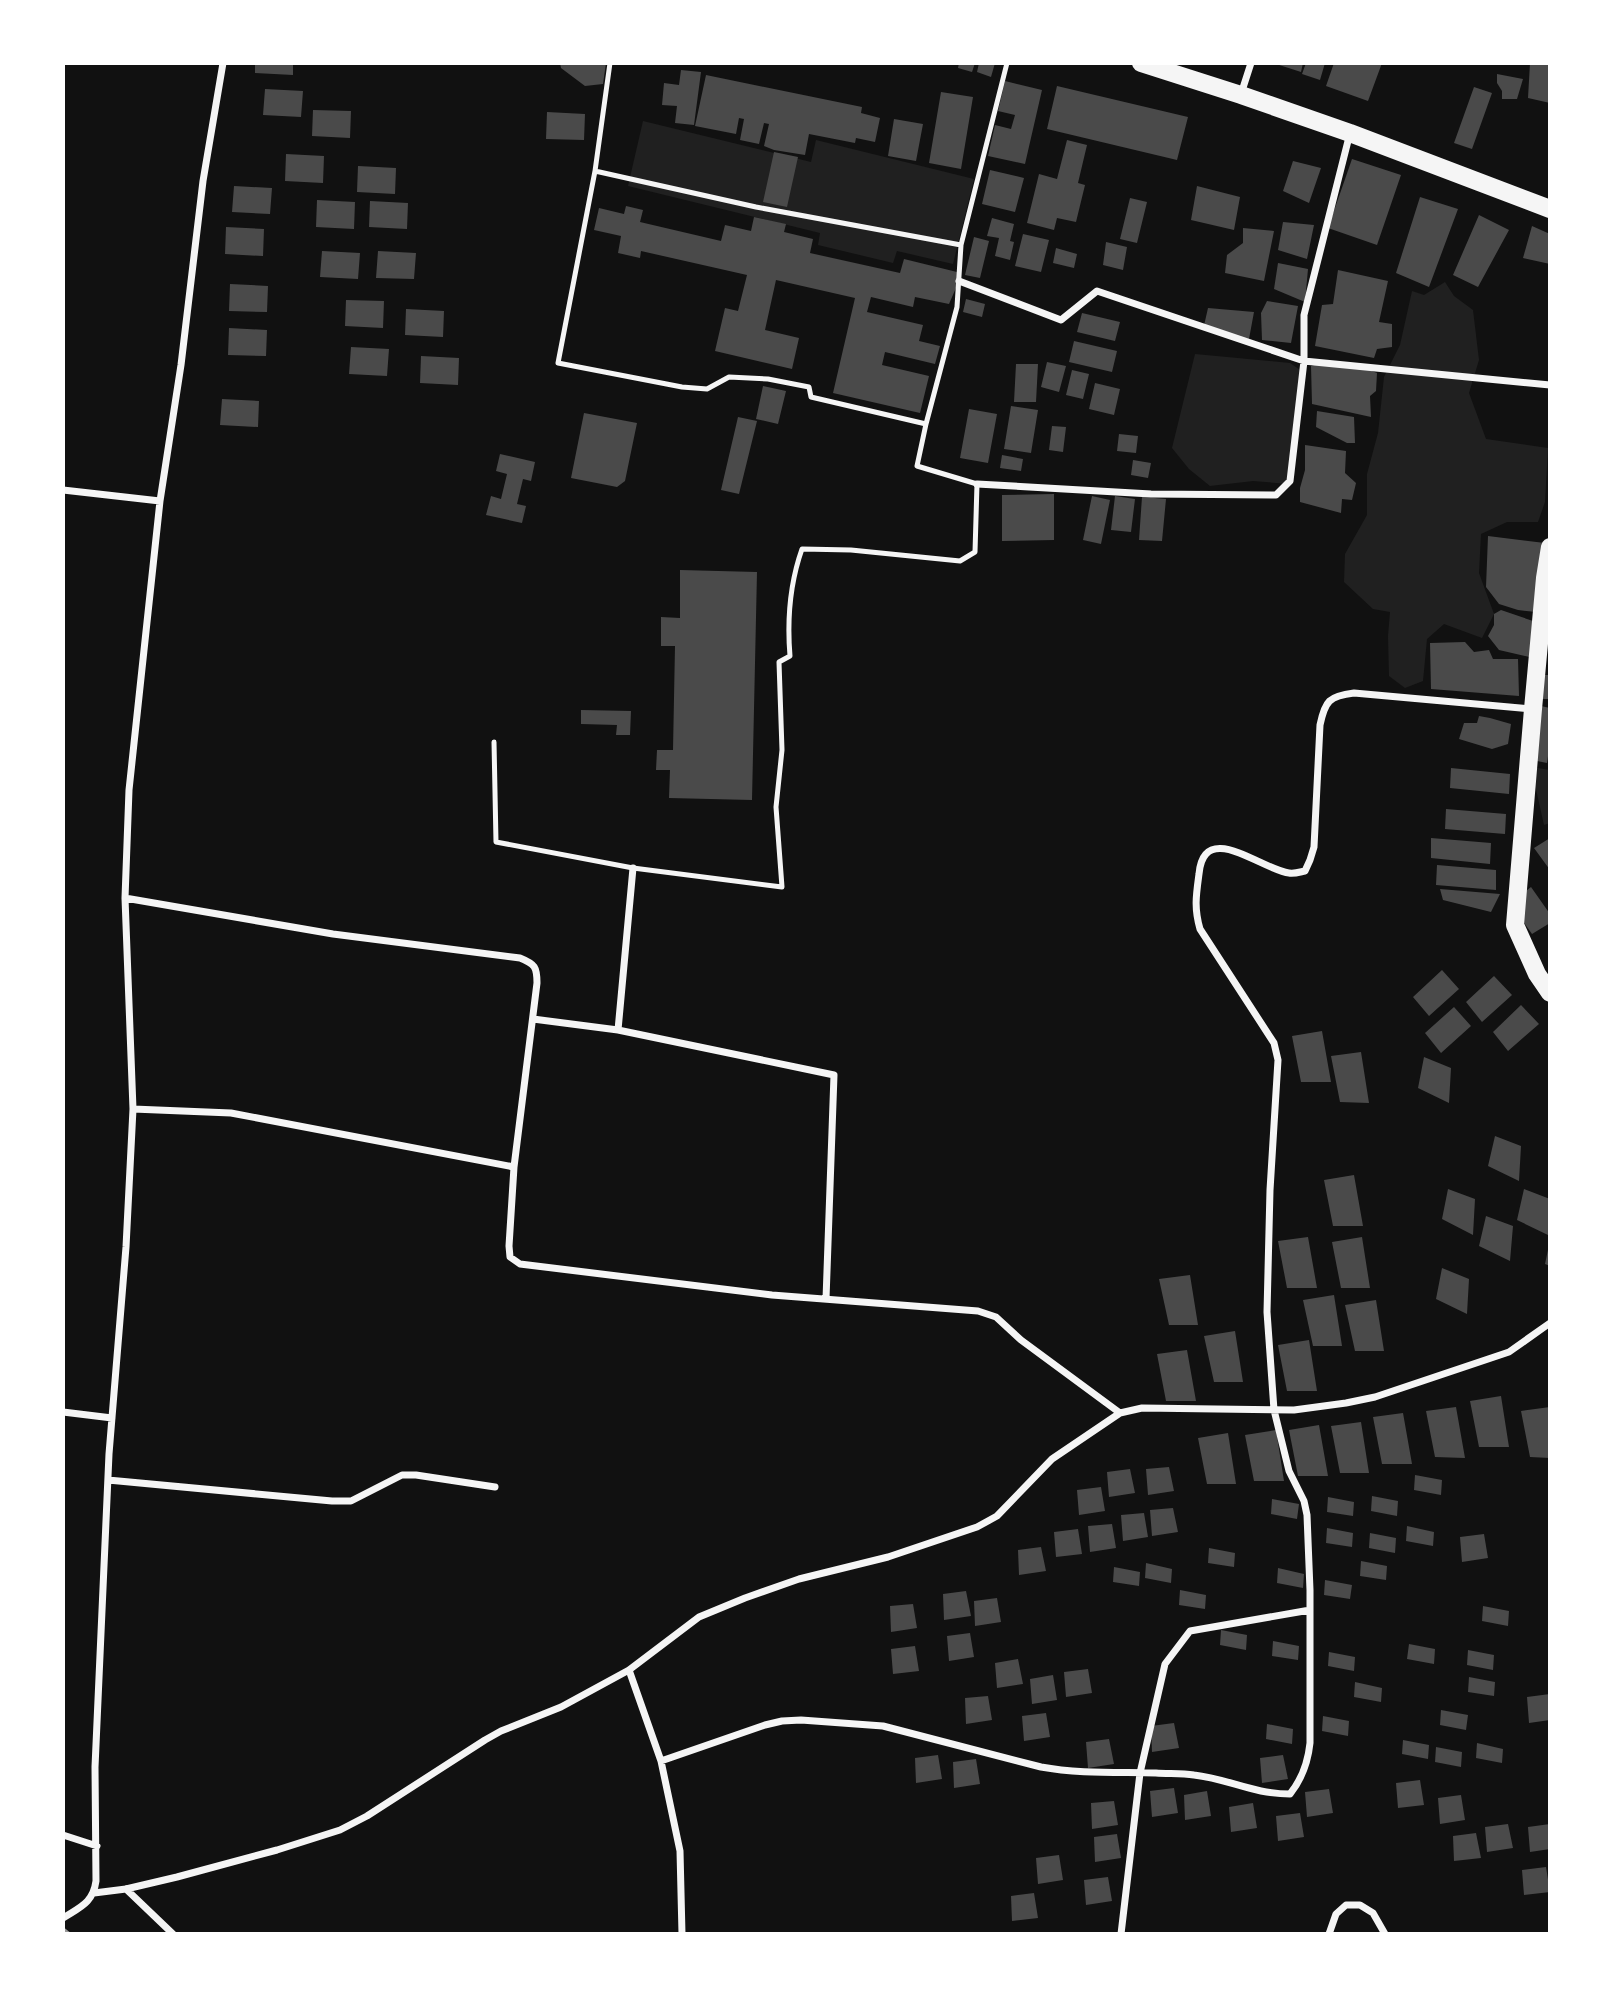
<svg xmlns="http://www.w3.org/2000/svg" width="1613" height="1997" font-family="'Source Sans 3',sans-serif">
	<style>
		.green { fill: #202020 }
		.building { fill: #4a4a4a }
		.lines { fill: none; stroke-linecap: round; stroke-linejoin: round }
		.service { stroke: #f5f5f5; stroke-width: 5 }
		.minor { stroke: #f5f5f5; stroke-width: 7 }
		.primary { stroke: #f5f5f5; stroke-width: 18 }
		.rail { stroke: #9a9a9a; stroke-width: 5 }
	</style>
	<rect width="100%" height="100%" fill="#111"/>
	<!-- green -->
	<path class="green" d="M643,121l168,41 5,-22 158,39 -21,85 -56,-13 -4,12 -75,-18 2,-12 -192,-47z
		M1445,282l9,14 19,14 6,50 -10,33 17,46 62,9 -3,54 -7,20h-31l-26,12 -2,39 15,41 -12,24 -38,-14 -17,15 -4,42 -18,7 -16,-12 -1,-40 2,-24 -17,-3 -29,-27 1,-28 22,-39v-41l11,-41 6,-56 16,-32 12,-54 12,4z
		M1195,354l95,9 13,9 -14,112 -36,-3 -43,5 -21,-17 -17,-21z
		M1531,767l19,3v53l-6,2z"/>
	<!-- building -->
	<path class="building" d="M255,63h38v12l-38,-2z
		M560,63h46l-3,21 -18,2 -24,-18z
		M959,63h16l-3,9 -14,-4z
		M979,63h16l-4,14 -14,-5z
		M1273,63h30l-2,9z
		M1306,63h19l-5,17 -18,-6z
		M1334,63h48l-14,38 -42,-15z
		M1530,63h20v40l-22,-5z
		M681,70l20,2 -7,53 -19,-2 2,-17 -15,-1 2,-22 15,2z
		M1497,74l26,5 -6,20h-15v-8l-5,-8z
		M706,75l156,32 -1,6 19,5 -5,24 -19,-4 -1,5 -46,-9 -4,21 -31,-5 -10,-4 5,-22 -5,-1 -5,21 -19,-4 4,-21 -5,-1 -3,16 -41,-8z
		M1005,81l37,9 -17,74 -37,-8 7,-31 16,4 4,-14 -17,-4z
		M1057,86l131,31 -11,43 -130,-31z
		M1474,87l18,6 -20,56 -18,-6z
		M265,89l38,2 -2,26 -38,-2z
		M941,92l32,5 -12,72 -32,-6z
		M313,110l38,1 -1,27 -38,-2z
		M547,112l38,2 -1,26 -38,-1z
		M894,119l29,5 -7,37 -28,-5z
		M1067,140l20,5 -9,38 7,2 -9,37 -19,-4 -3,12 -27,-7 12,-49 18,5z
		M774,152l24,5 -11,50 -24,-5z
		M286,154l38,2 -1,27 -38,-2z
		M1352,159l49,16 -24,70 -49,-17z
		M1293,161l28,7 -12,35 -26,-12z
		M358,166l38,2 -1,26 -38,-2z
		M990,170l34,8 -9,34 -33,-8z
		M234,186l38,2 -2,26 -38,-2z
		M1197,186l43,11 -6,33 -43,-10z
		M1420,197l38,12 -29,78 -33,-14z
		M1130,198l17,4 -10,41 -17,-4z
		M317,200l38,2 -1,27 -38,-2z
		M370,201l38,2 -1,26 -38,-2z
		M626,206l17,4 -3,12 81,19 4,-16 26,6 3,-14 32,7 -2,8 29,7 -3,14 90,20 4,-14 53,13 2,9 -10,23 -34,-7 -2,10 -42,-10 -4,15 56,13 -4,16 21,5 -5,18 -50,-12 -3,13 47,11 -9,37 -87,-20 22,-95 -79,-18 -11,50 34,8 -7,31 -77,-18 10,-43 13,3 9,-36 -106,-24 -1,7 -22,-5 3,-17 -27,-6 5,-22 25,6z
		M1479,215l30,15 -31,57 -25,-12z
		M992,218l22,6 -4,17 4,1 -4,18 -15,-4 4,-18 -12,-2z
		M1283,222l31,3 -7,34 -29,-9z
		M1532,226l18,8v30l-27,-6z
		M226,227l38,2 -1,27 -38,-2z
		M1243,228l31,3 -10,50 -39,-8 2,-18 16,-12z
		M1023,234l26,6 -8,32 -26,-6z
		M974,237l15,4 -9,37 -15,-3z
		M1106,242l21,5 -4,23 -20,-5z
		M1056,248l21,6 -3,14 -21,-5z
		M322,251l38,2 -2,26 -38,-2z
		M378,251l38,2 -2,26 -38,-1z
		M1278,263l30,6 -3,33 -31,-13z
		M1338,270l50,11 -9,41 13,2v23l-15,2 -3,9 -59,-12 7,-41 11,-1z
		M230,284l38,2 -1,26 -38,-1z
		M966,299l19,5 -3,13 -19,-5z
		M346,300l38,1 -1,27 -38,-2z
		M1267,301l31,5 -7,37 -29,-3 -1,-27z
		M1208,308l46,4 -5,27 -46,-9z
		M406,309l38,2 -1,26 -38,-2z
		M1082,313l38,9 -5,19 -38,-9z
		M229,328l38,2 -1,26 -38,-1z
		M1074,341l43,10 -5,21 -43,-10z
		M351,347l38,2 -2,27 -38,-2z
		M421,356l38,2 -1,27 -38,-2z
		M1047,362l19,4 -7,26 -18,-5z
		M1325,362l33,4 19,7 -1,18 -6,5 1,21 -59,-13 -1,-38z
		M1016,364h22l-2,38h-22z
		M1072,370l17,4 -6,25 -17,-4z
		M1095,383l25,6 -6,26 -25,-6z
		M763,386l23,5 -8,33 -22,-5z
		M222,399l37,2 -1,26 -38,-2z
		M1011,406l27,4 -7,43 -27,-4z
		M969,409l28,5 -9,49 -28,-5z
		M1317,411l37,6 1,26h-8l-31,-16z
		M584,413l53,10 -12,58 -8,6 -46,-9z
		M738,417l19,4 -18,73 -18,-4z
		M1052,426l14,1 -3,25 -14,-2z
		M1119,434l19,2 -2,17 -19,-2z
		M1305,445l41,6 -1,22 11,10 -4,17 -10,-1 -1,14 -41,-11v-14l5,-18z
		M500,454l35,8 -4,19 -8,-2 -6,25 9,2 -4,17 -36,-8 5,-19 10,3 6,-25 -11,-3z
		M1002,455l21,4 -2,12 -21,-3z
		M1133,460l18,3 -3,15 -17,-3z
		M1054,494v46l-52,1v-46z
		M1092,496l18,4 -9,44 -18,-4z
		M1115,496l20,3 -4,33 -20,-2z
		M1142,497l24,2 -4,42 -23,-1z
		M1488,536l57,7 -9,69 -18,-2 -19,-6 -13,-17z
		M680,570l77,2 -5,228 -83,-2 1,-28h-14l1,-20h16l2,-104h-14v-29l19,1z
		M1501,610l32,11 1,37 -35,-8 -11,-14 6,-11v-11z
		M1465,642l9,10 15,-2 4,9h25l1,37 -88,-7 -1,-46z
		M1541,675h9v24h-9z
		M1541,706l9,2v35l-3,20 -15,-3z
		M581,710l50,1 -1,24h-14l1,-10 -36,-1z
		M1479,716l11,2 21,6 -3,20 -16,5 -33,-10 5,-16h13z
		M1451,768l59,6 -1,20 -59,-6z
		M1446,809l60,5 -1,20 -60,-5z
		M1431,838l60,5 -1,21 -59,-6z
		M1550,838v32l-16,-22z
		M1437,865l59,5v20l-60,-5z
		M1531,887l19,27v9l-18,11 -10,-14v-26z
		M1440,889l60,5 -9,18 -48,-12z
		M1442,970l17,19 -30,27 -16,-19z
		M1494,976l18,19 -30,27 -16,-20z
		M1521,1005l18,19 -31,27 -15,-19z
		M1454,1007l17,19 -30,27 -16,-20z
		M1322,1031l9,51h-30l-9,-46z
		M1361,1052l8,51 -29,-1 -9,-46z
		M1424,1057l27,11 -2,35 -31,-15z
		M1495,1136l26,10 -2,35 -31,-15z
		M1354,1175l9,51h-30l-9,-46z
		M1448,1189l27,10 -2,36 -31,-16z
		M1524,1189l26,10 -2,36 -31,-15z
		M1486,1216l27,10 -3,35 -31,-15z
		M1308,1237l9,51h-30l-9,-47z
		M1362,1237l8,51h-29l-9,-46z
		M1549,1245h1v21l-5,-2z
		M1442,1268l27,11 -2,35 -31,-15z
		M1190,1275l8,50h-29l-10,-46z
		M1334,1295l8,51h-29l-10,-46z
		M1376,1300l8,51h-29l-10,-46z
		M1235,1331l8,51h-29l-10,-46z
		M1309,1340l8,51h-30l-9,-46z
		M1187,1350l9,51h-30l-9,-47z
		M1501,1396l8,51h-30l-9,-46z
		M1456,1407l9,51 -30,-1 -9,-46z
		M1550,1407v51l-20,-1 -9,-46z
		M1403,1413l9,51h-30l-9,-47z
		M1361,1422l8,51h-29l-9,-47z
		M1319,1425l9,51h-30l-9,-46z
		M1276,1430l8,51h-30l-9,-46z
		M1228,1433l8,51h-29l-9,-46z
		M1169,1467l5,24 -26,4 -2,-26z
		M1130,1469l5,24 -26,4 -2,-25z
		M1415,1475l27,5 -1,15 -27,-5z
		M1101,1487l4,24 -26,4 -2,-25z
		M1372,1496l26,5 -1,15 -26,-5z
		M1328,1497l26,5 -1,14 -26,-4z
		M1272,1499l27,5 -2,15 -26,-5z
		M1173,1508l5,24 -26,4 -2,-26z
		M1144,1513l4,24 -25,4 -2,-26z
		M1112,1524l4,24 -26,4 -2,-26z
		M1407,1526l27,6 -1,14 -27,-5z
		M1327,1528l26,5 -1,14 -26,-4z
		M1078,1529l4,25 -26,3 -2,-25z
		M1370,1533l26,5 -1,15 -26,-5z
		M1484,1534l4,24 -26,4 -2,-25z
		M1041,1547l5,24 -27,4 -1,-25z
		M1209,1548l26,5 -1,14 -26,-4z
		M1361,1561l26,5 -1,14 -26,-4z
		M1146,1563l26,6 -1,14 -26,-5z
		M1114,1567l26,5 -1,14 -26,-4z
		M1278,1568l26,6 -1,14 -26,-5z
		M1325,1580l27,5 -2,14 -26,-4z
		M1180,1590l26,5 -1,14 -26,-4z
		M966,1591l5,25 -27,4 -1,-26z
		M997,1598l4,24 -26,4 -1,-25z
		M913,1604l4,24 -26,4 -1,-26z
		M1483,1606l26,5 -1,15 -26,-5z
		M1221,1630l26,5 -1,15 -26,-5z
		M970,1633l4,24 -25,4 -2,-25z
		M1273,1641l26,5 -1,14 -26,-4z
		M1409,1644l26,5 -1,15 -27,-5z
		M915,1646l4,25 -26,3 -2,-25z
		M1468,1650l26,5 -1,15 -26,-5z
		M1329,1652l26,5 -1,14 -26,-5z
		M1018,1659l5,25 -26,4 -2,-25z
		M1088,1669l4,24 -26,4 -2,-25z
		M1053,1675l4,25 -25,4 -2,-25z
		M1469,1677l26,5 -1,14 -26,-4z
		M1355,1682l27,6 -1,14 -27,-5z
		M1550,1694v26l-21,3 -2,-26z
		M988,1696l4,24 -26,4 -1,-26z
		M1441,1710l27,5 -2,15 -26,-5z
		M1046,1713l4,24 -26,4 -2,-25z
		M1323,1716l26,5 -1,15 -26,-5z
		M1174,1723l5,25 -27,4 -1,-26z
		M1267,1724l26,5 -1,15 -26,-5z
		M1109,1739l5,25 -26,4 -2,-26z
		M1403,1740l26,5 -1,14 -26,-5z
		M1477,1743l26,6 -1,14 -26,-5z
		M1436,1747l26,5 -1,15 -26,-5z
		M938,1755l4,24 -26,4 -1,-25z
		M1283,1755l5,24 -26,4 -2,-25z
		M976,1759l4,25 -26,4 -1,-26z
		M1420,1780l4,25 -26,3 -2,-25z
		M1174,1788l4,25 -26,4 -2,-26z
		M1329,1789l4,24 -26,4 -2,-25z
		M1207,1791l4,25 -26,4 -1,-25z
		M1461,1795l4,25 -25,4 -2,-26z
		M1114,1801l4,24 -26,4 -1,-26z
		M1253,1803l4,25 -26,4 -2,-25z
		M1300,1813l4,24 -26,4 -2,-25z
		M1508,1824l5,24 -26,4 -2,-25z
		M1550,1824v25l-20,3 -2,-25z
		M1476,1833l5,25 -27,3 -1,-25z
		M1117,1834l4,24 -26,4 -1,-25z
		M1059,1855l4,25 -25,4 -2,-26z
		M1546,1867l4,25 -26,3 -2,-25z
		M1108,1877l4,24 -26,4 -2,-25z
		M1034,1893l4,25 -26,3 -1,-25z"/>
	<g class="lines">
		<!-- service -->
		<path class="service" d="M610,63l-15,108 161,36 205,38 46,-182
			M595,171l-37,192 124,24 25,2 22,-12 39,2 41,8 2,10 115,27
			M494,742l2,100 137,26 149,19 -6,-80 6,-57 -3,-88 11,-6c-3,-36 0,-73 12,-107l49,1 109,11 15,-9 2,-68 -60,-18 9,-42 31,-117 4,-62"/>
		<!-- minor -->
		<path class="minor" d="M1241,94l10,-31
			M959,281l102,39 36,-29 207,70 246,24
			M977,484l174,10 125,1 14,-14 14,-120v-46l46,-182
			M63,490l97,11
			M125,898l208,36 187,24c15,6 17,9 17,25l-23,184
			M533,1019l85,11 15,-162
			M618,1030l216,45 -8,224
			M133,1109l98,4 283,54 -5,79 1,11 10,7 252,31 206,16 18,6 25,23 99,73
			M63,1412l49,6
			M108,1480l224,21h19l51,-26h14l79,12
			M629,1670l32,91 19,90 2,83
			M661,1761l104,-36 17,-4 19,-1 82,6 158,41c38,7 77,5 115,6 12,1 25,0 38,2 35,4 59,19 96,19 12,-15 18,-32 20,-51v-153l-3,-75 -3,-14 -15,-30 -15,-61 -7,-98 3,-122 8,-130 -4,-17 -74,-114c-6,-21 -4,-33 -1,-55 5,-55 63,-4 90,-1 5,1 11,-1 16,-2l5,-11 4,-13 6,-122c5,-24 9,-29 34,-32l178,16
			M63,1835l34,11
			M126,1889l47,45
			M94,1893l32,-4 51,-12 100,-27 63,-20 27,-14 118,-76 16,-9 60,-24 68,-37 70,-53 46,-19 54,-19 89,-22 89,-30 20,-11 55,-57 68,-46 22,-5 152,2 52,-7 29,-6 134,-45 41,-29
			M63,1918c17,-11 30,-15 33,-37l-1,-114 14,-313 17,-207 7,-138 -8,-211 4,-108 31,-289 21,-136 22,-184 20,-118
			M1121,1934l19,-161 25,-109 25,-33 120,-21
			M1329,1934l7,-20 10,-9h14l13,8 12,21"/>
		<!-- primary -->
		<path class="primary" d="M1141,63l100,32 109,38 200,76
			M1550,547l-5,31 -12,131 -18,216 22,49 13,19"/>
		<!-- rail -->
		<path class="rail" d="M63,1930l5,4"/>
	</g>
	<!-- border -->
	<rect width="1613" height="1997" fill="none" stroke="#ffffff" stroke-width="130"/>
</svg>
